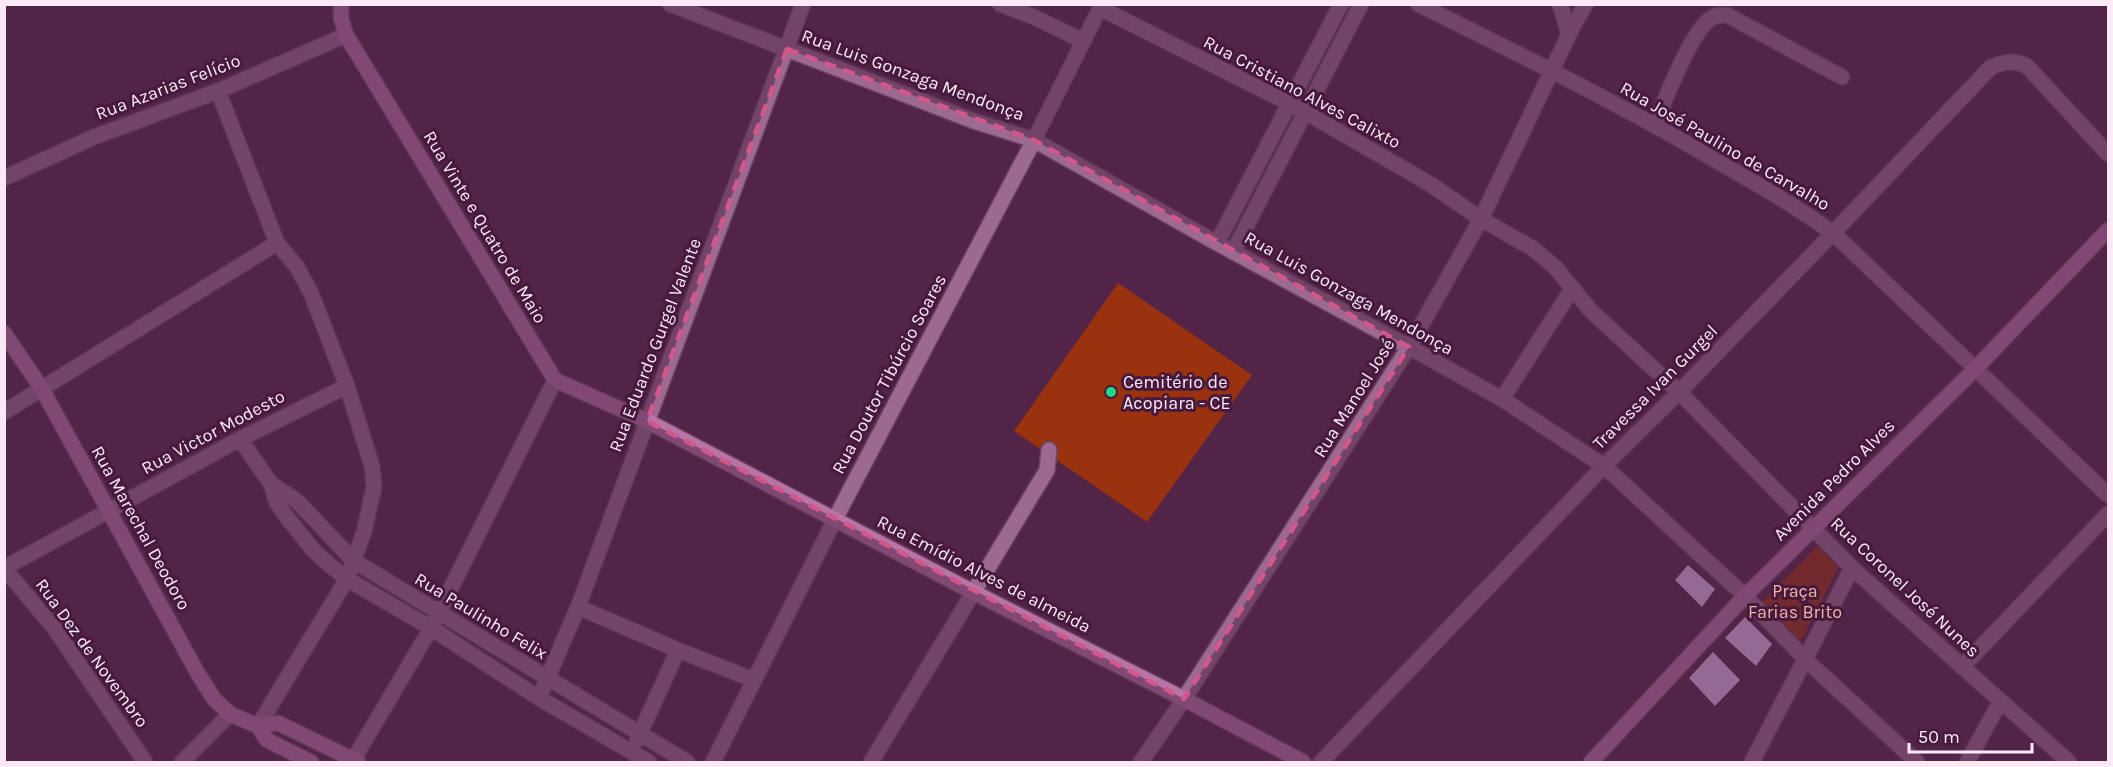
<svg xmlns="http://www.w3.org/2000/svg" width="2113" height="767" font-family="Karla,sans-serif">
	<style>
		.green { fill: #9a3210 }
		.building { fill: #e5bef4 }
		.lines { fill: none; stroke-linecap: round; stroke-linejoin: round }
		.street-casing { stroke: #694361; stroke-width: 18 }
		.secondary-casing { stroke: #694361; stroke-width: 18 }
		.street { stroke: #9e6990; stroke-width: 15 }
		.secondary { stroke: #b873a7; stroke-width: 15 }
		.marked { fill: none; stroke: #d3578a; stroke-width: 4.5; stroke-dasharray: 12 8; stroke-linejoin: round }
		.poi-dot { fill: #20d887; stroke: #47193d; stroke-width: 2 }
		.labels { text-anchor: middle; stroke-width: 6; stroke-linejoin: round; paint-order: stroke }
		.street-label { font-size: 18px; fill: #fbe9f6; stroke: #47193d }
		.poi-label { font-size: 18px; fill: #fbe9f6; stroke: #47193d; text-anchor: start }
		.park-label { font-size: 18px; fill: #f1b5a4; stroke: #47193d }
	</style>
	<rect width="100%" height="100%" fill="#522447"/>
	<!-- green -->
	<path class="green" d="M1118,283l134,92 -105,147 -133,-91z
		M1818,545l20,23 -38,75 -39,-40z"/>
	<!-- building -->
	<path class="building" d="M1688,565l27,24 -13,18 -27,-27z
		M1745,617l27,27 -16,22 -31,-28z
		M1713,652l27,28 -25,26 -26,-28z"/>
	<g class="lines">
		<defs>
			<path id="street" d="M670,4l304,117 60,19 183,103 192,104 93,52 102,67 141,130 61,64 111,102
				M1000,4l34,13 49,24
				M1418,4c101,50 202,100 299,157 40,23 79,45 116,72l275,262
				M1560,4l9,30
				M1100,8l191,96 139,80 51,35 51,29 23,19 36,44 88,81 173,176 217,194
				M218,91l59,152 20,24 14,26 36,93 25,80 2,21 -10,45 -17,47 -89,147
				M1655,124c11,-25 36,-95 58,-107 4,-2 9,-2 14,-2l115,62
				M4,178l90,-41 124,-46 128,-56
				M1217,243l124,-239
				M1233,252l128,-248
				M1502,399l70,-110
				M4,412l273,-169
				M240,439l31,45 5,17 10,15 28,35 18,16 15,12 84,49 108,70 110,64
				M271,484l26,17 57,60 333,201
				M4,568l236,-129 107,-53
				M4,568l51,61 90,133
				M578,607l100,43 76,30
				M1962,667l146,-153
				M539,698l39,-91 225,-603
				M637,740l41,-90
				M182,762l48,-48
				M352,762l79,-134 124,-248
				M713,762l122,-243 199,-379 68,-136
				M871,762l176,-292 2,-20
				M1141,762l43,-63 225,-352 72,-128 92,-193 13,-22
				M1321,762l283,-296 75,-74 154,-159 157,-165c14,-7 22,-8 37,-2l81,88
				M1752,762l100,-194
				M1967,762l33,-60"/>
			<path id="secondary" d="M341,4v14l5,17 209,345 92,41 326,171 211,107 119,63
				M4,333l38,56 155,283 17,27 16,15 28,12
				M258,726l20,-3 80,39
				M258,726l9,14 44,22
				M1591,762l154,-166 230,-227 133,-139"/>
		</defs>
		<!-- street casing -->
		<use href="#street" class="street-casing"/>
		<!-- secondary casing -->
		<use href="#secondary" class="secondary-casing"/>
		<!-- street -->
		<use href="#street" class="street"/>
		<!-- secondary -->
		<use href="#secondary" class="secondary"/>
	</g>
	<!-- marked area -->
	<path d="M0 0H2113V767H0ZM787,49l247,91 375,207 -225,352 -537,-278z" fill="#522447" fill-opacity=".55" fill-rule="evenodd"/>
	<path class="marked" d="M787,49l247,91 375,207 -225,352 -537,-278z"/>
	<!-- markers -->
	<circle class="poi-dot" cx="1111" cy="392" r="6"/>
	<g class="labels">
		<!-- street labels -->
		<g class="street-label">
			<text transform="translate(913 75) rotate(20)" y="6">Rua Luis Gonzaga Mendonça</text>
			<text transform="translate(168 87) rotate(-21)" y="6">Rua Azarias Felício</text>
			<text transform="translate(1302 92) rotate(28)" y="6">Rua Cristiano Alves Calixto</text>
			<text transform="translate(1725 146) rotate(30)" y="6">Rua José Paulino de Carvalho</text>
			<text transform="translate(485 227) rotate(59)" y="6">Rua Vinte e Quatro de Maio</text>
			<text transform="translate(1349 293) rotate(29)" y="6">Rua Luis Gonzaga Mendonça</text>
			<text transform="translate(655 345) rotate(-69)" y="6">Rua Eduardo Gurgel Valente</text>
			<text transform="translate(889 374) rotate(-62)" y="6">Rua Doutor Tibúrcio Soares</text>
			<text transform="translate(1655 387) rotate(-45)" y="6">Travessa Ivan Gurgel</text>
			<text transform="translate(1354 398) rotate(-58)" y="6">Rua Manoel José</text>
			<text transform="translate(213 432) rotate(-28)" y="6">Rua Victor Modesto</text>
			<text transform="translate(1834 480) rotate(-45)" y="6">Avenida Pedro Alves</text>
			<text transform="translate(141 528) rotate(61)" y="6">Rua Marechal Deodoro</text>
			<text transform="translate(984 574) rotate(27)" y="6">Rua Emídio Alves de almeida</text>
			<text transform="translate(1905 587) rotate(43)" y="6">Rua Coronel José Nunes</text>
			<text transform="translate(481 616) rotate(31)" y="6">Rua Paulinho Felix</text>
			<text transform="translate(92 653) rotate(54)" y="6">Rua Dez de Novembro</text>
		</g>
		<!-- poi labels -->
		<g class="poi-label">
			<text x="1123" y="388">Cemitério de<tspan x="1123" dy="21">Acopiara - CE</tspan></text>
		</g>
		<!-- park labels -->
		<g class="park-label">
			<text x="1795" y="597">Praça<tspan x="1795" dy="21">Farias Brito</tspan></text>
		</g>
	</g>
	<!-- border -->
	<rect width="2113" height="767" fill="none" stroke="#fbe9f6" stroke-width="12"/>
	<!-- scale -->
	<path d="M1909 743v9h123v-9" fill="none" stroke="#fbe9f6" stroke-width="3"/>
	<text x="1918" y="743" font-size="18" fill="#fbe9f6" stroke="#47193d" stroke-width="4.5" paint-order="stroke">50 m</text>
</svg>
